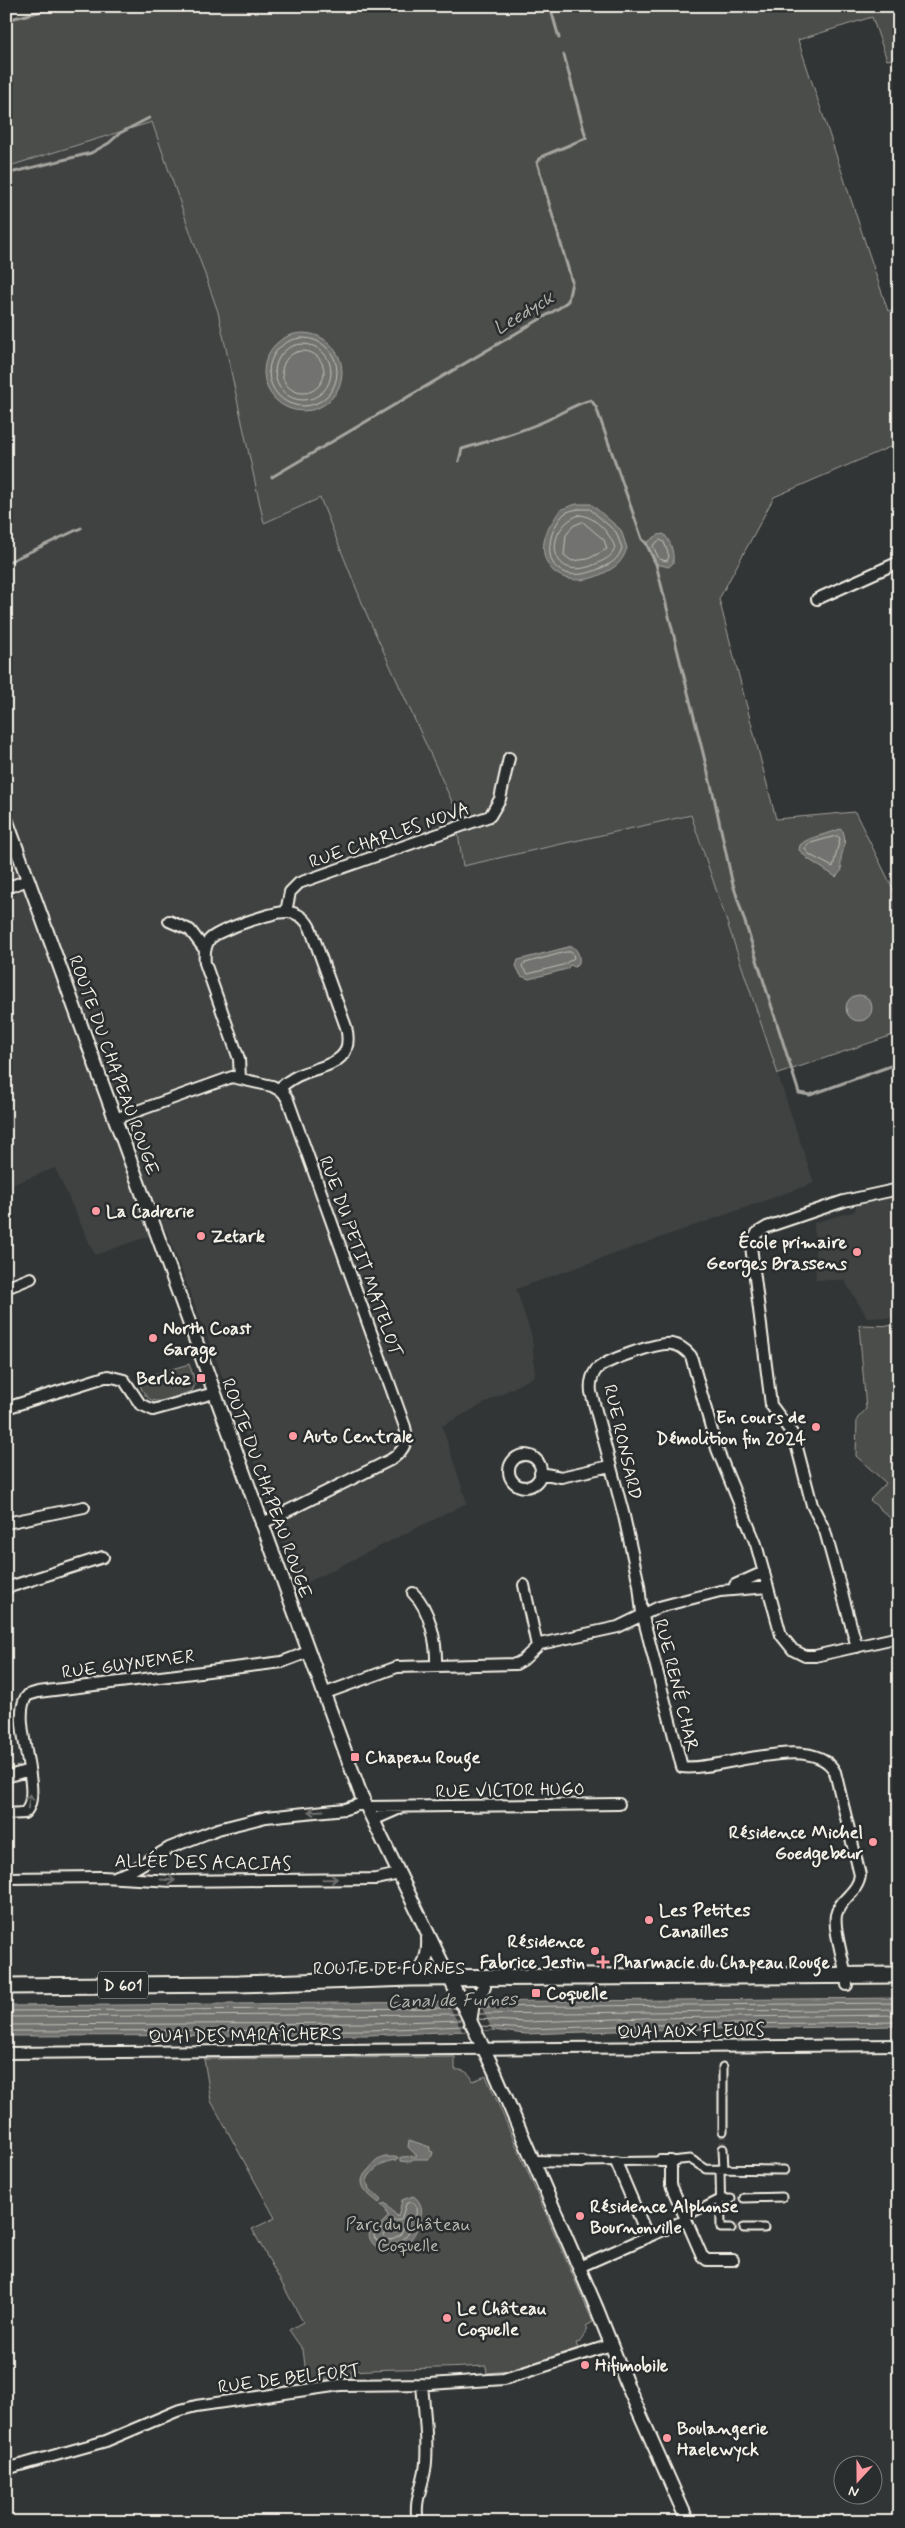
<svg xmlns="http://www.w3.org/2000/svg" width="905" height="2528" font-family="Mynerve,sans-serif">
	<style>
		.built { fill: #404242 }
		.green { fill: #4b4d4c; stroke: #a09f9a }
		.water { fill: #727370; stroke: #a6a5a0 }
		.pier { fill: #323535 }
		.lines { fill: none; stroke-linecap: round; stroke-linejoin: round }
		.shore { stroke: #c0bfb8; stroke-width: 1 }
		.stream { stroke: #a6a5a0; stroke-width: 3 }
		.pedestrian-tunnel { stroke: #4f5150; stroke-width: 7; stroke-dasharray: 7 3.5; stroke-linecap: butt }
		.pedestrian-casing { stroke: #f4f1e8; stroke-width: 11 }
		.minor-casing { stroke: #f4f1e8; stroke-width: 14 }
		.tertiary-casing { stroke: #f4f1e8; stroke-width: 16 }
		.primary-casing { stroke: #f4f1e8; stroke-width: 19 }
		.pedestrian { stroke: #2a2d2e; stroke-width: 7 }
		.minor { stroke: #2a2d2e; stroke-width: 10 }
		.tertiary { stroke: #2a2d2e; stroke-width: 12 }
		.primary { stroke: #2a2d2e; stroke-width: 15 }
		.oneway { stroke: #71726f }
		.poi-dot { fill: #ff9aa2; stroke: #2a2d2e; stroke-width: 2 }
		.labels { text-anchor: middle; stroke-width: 5; stroke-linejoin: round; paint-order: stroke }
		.shield { fill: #2a2d2e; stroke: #b7b6b0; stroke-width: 1 }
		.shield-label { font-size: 16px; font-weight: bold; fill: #f4f1e8 }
		.street-label { font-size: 18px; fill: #f4f1e8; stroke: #2a2d2e }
		.poi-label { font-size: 18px; font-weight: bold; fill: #f4f1e8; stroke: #2a2d2e; text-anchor: start }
		.park-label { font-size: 18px; fill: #b9b8b1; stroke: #2a2d2e }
		.water-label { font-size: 19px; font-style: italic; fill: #b3b2ac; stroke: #2a2d2e }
	</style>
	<rect width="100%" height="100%" fill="#323535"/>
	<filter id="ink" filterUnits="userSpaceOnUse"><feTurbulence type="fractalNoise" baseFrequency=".02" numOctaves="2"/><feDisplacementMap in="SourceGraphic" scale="10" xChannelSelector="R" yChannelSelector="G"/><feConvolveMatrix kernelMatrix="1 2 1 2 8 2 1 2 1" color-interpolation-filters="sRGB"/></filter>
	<g filter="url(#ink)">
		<!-- built -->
		<path class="built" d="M152,122l66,190 46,210 56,-24 47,117 87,191 9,59 228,-50 123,368 -298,106 16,48 3,39 -93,50 25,77 -169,84 -51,-147 -81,-210 -71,25 -40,-87 -49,19v-288l11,-5 -11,-22v-705z
			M899,1196v122l-32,-1 -23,-37h-28l-2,-57 41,-12 1,-5z"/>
		<!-- green -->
		<path class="green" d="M59,6h840v52l-12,2 -15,-43 -74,23 90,271 11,-2v134l-125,54 -55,102 57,220 79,-7 44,89v132l-121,41 -87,-259 -228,51 -9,-60 -87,-191 -47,-117 -56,25 -46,-211 -66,-190 -146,45v-147z
			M859,1325l40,1v200l-29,-26 16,-17 -30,-27 1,-37 9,-10z
			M189,1364l7,19 -4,8c-27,8 -44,23 -54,-12z
			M455,2057v13c9,-1 15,3 18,11l13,-5 107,246 -7,4 2,3 -8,13 -4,1 2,5 -69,23 -22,2 -1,-7c-45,3 -90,2 -135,5v6l-44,4 -4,-31 -14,-20 14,-8 -51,-93 23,-11 -64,-117 -7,-42z"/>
		<!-- water -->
		<path class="water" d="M264 372a39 39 0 1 1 78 0a39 39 0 1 1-78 0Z
			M577,504h14l30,26 6,18c-5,15 -11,19 -25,26 -41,20 -76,-14 -49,-53 3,-4 5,-10 9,-12 5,-2 10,-4 15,-5z
			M664,534c7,8 10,18 9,29l-4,4 -13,-3 -10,-21 12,-8z
			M840,829l3,2c6,14 -6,25 -1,39l-6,7 -28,-18 -9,-9 1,-5c9,-9 27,-10 40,-16z
			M572,946c6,4 8,10 7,17l-4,4 -5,-2 -3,4 -38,10 -8,-3 -5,-10 2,-6z
			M846 1008a13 13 0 1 1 26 0a13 13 0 1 1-26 0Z
			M899,1998v28l-252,4 -122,4 -33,-4 -122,5 -364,1v-30z
			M409,2140l21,7v4l3,1 -1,4 -4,3h-15l-4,3 -8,-1v-4l16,-1 -9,-9z
			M385,2157h13l-1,3c-11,0 -25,9 -30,20l2,9 12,11 -2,3c-13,-10 -25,-20 -10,-34 5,-6 8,-10 16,-12z
			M413,2196c25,14 -10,69 -33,54 -5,-4 -10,-8 -11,-15l4,-10 8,-1 7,-7 -2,-7 -5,-5 4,-2 13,14 4,-17z"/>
		<!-- pier -->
		<path class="pier" d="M479,2002l13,28 -30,1 -14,-28z"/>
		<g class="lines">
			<!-- shore -->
			<path class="shore" d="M269 372a34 34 0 1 1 68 0a34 34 0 1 1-68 0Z
				M275 372a28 28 0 1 1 56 0a28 28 0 1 1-56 0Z
				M282 372a21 21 0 1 1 42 0a21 21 0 1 1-42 0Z
				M578,509h12l26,23 6,16c-4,12 -10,15 -21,20 -31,15 -60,4 -49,-34 2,-6 7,-15 12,-20 3,-3 10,-4 14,-5z
				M579,515c15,0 32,19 36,33 -3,9 -9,11 -17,15 -49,24 -57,-34 -19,-48z
				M583,522l21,18 3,9 -19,10 -16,2 -8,-6 2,-20 7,-9z
				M660,540l4,2 5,14 -2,5 -8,-2 -6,-13z
				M837,836l3,2 -7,29 -23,-12 -5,-6 3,-5z
				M566,952h6l2,6 -11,7 -35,9 -6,-7 1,-3z
				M480,2007l419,-4
				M6,2011l450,-3
				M479,2014l420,-5
				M6,2017l453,-3
				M478,2019l48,3 121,-4 252,-3
				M6,2025l364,-2 91,-3
				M481,2026l45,3 121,-4 252,-3
				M6,2031l364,-1 94,-4
				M411,2202l4,2c6,16 -9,38 -24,43l-10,-2 -7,-8 1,-6 8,-2 9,-8 9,-1 5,-16z
				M395,2228l8,1 -3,6 -10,5 -6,-1v-4z"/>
			<!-- stream -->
			<path class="stream" d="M550,6l9,32
				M6,20l56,-14
				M6,174l85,-21 18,-10 11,-10 29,-15
				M459,461l3,-12c28,-8 56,-16 83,-28 15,-7 29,-17 46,-21l5,7 46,132 4,4 10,21 58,233 18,84 67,212 11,2 89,-32
				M272,477l287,-169 9,-7 4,-19 -35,-120 6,-6 43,-18 -22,-83
				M6,563l75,-35"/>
			<!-- pedestrian-tunnel -->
			<path class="pedestrian-tunnel" d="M723,2131v18
				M731,2228h13"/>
			<defs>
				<path id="pedestrian" d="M723,2131v-64
					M723,2149l1,20
					M671,2161l19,-2 16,10 78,1
					M582,2162l78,-1
					M720,2169l1,59h10
					M744,2198l38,-1
					M685,2217l35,-18h11
					M744,2228h20"/>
				<path id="minor" d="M817,599l82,-37
					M6,888l22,-8
					M286,912l4,-20 9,-9 191,-67 10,-17 9,-41
					M169,921l21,9 15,20
					M240,1078l-1,-19 -34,-96c-1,-8 0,-16 4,-23 8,-10 66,-29 79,-28 11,1 19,8 23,18l35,97c9,36 -19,37 -44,47 -9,3 -16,9 -24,15
					M115,1119l117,-42 40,9 11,6 5,8 117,327c4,15 -2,25 -15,33l-129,64
					M6,1288l25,-10
					M6,1408l102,-32 16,4 16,24 13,6 61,-17
					M509 1471a16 16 0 1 1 32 0a16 16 0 1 1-32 0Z
					M540,1473l21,4 49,-11
					M6,1523l78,-16
					M524,1585l13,61
					M735,1585l29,-13
					M6,1588l97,-31
					M413,1593c17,16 24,50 23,73
					M857,1647l-32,-116 -13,-26 -18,-69 -23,-31 -20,-159 6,-13 10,-6 77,-26 55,-12
					M323,1694l74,-27 119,-3 7,-4 17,-16 78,-17 41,-20 61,-16 48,-4
					M6,1777l23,-7
					M366,1807l253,-3
					M6,1814l18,-1c23,-17 -17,-98 4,-118l10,-3 244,-30 26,-10
					M373,1820l25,-11
					M117,1876l12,-4 40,-24 49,-19 48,-12 79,-8 19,-6
					M6,1878l96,-1 71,4 203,-2 23,-5
					M847,1985c-1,-19 -14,-54 -11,-70 4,-17 22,-22 24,-40l-25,-103c-21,-42 -117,0 -153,-5l-40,-154 -3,-28 -15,-69 -33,-124c-1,-8 0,-15 5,-22 9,-10 63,-28 76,-26 8,1 14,6 19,12l26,93 39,95 25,91 12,15 12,6h10l84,-19
					M6,2053l893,-8
					M534,2161l48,1
					M660,2161h11v24l31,71 5,4h26
					M616,2162l32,75
					M579,2267l107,-47
					M6,2469l100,-28 71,-30 19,-5 144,-21 90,-1 74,-5 107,-34
					M418,2522c-5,-23 7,-39 8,-60 2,-26 -2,-52 -4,-78"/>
				<path id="tertiary" d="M6,819l355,976 133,275 103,239 31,78 60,135
					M411,1978c15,-9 18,-24 17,-40
					M470,2022l3,-19 11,-16"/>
				<path id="primary" d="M6,1986l233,-2 172,-6 488,-3"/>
			</defs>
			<!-- pedestrian casing -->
			<use href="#pedestrian" class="pedestrian-casing"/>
			<!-- minor casing -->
			<use href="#minor" class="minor-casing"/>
			<!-- tertiary casing -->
			<use href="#tertiary" class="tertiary-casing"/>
			<!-- primary casing -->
			<use href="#primary" class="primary-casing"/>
			<!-- pedestrian -->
			<use href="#pedestrian" class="pedestrian"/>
			<!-- minor -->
			<use href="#minor" class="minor"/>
			<!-- tertiary -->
			<use href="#tertiary" class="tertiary"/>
			<!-- primary -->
			<use href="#primary" class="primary"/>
		</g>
		<!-- one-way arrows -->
		<defs><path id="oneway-shaft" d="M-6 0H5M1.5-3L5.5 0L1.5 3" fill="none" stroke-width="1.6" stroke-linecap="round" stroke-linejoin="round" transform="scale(1.25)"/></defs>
		<g class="oneway">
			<use href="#oneway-shaft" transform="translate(29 1801) rotate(-81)"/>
			<use href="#oneway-shaft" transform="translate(316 1811) rotate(177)"/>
			<use href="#oneway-shaft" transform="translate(330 1879) rotate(-1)"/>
			<use href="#oneway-shaft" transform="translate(168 1880) rotate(4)"/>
		</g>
	</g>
	<!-- markers -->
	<g class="poi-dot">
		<circle cx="96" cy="1211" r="5"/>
		<circle cx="201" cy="1236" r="5"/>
		<circle cx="857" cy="1252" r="5"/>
		<circle cx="153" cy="1338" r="5"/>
		<rect x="196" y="1373" width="10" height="10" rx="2.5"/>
		<circle cx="816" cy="1427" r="5"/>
		<circle cx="293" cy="1436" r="5"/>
		<rect x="350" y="1752" width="10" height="10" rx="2.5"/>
		<circle cx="873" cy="1842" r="5"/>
		<circle cx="649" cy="1920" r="5"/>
		<circle cx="595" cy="1951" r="5"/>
		<path d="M600.5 1954.5h5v5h5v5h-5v5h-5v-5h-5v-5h5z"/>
		<rect x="531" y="1988" width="10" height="10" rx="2.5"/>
		<circle cx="580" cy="2216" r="5"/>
		<circle cx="447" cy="2318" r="5"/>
		<circle cx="585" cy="2365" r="5"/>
		<circle cx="667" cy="2438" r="5"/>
	</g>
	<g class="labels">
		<!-- shield labels -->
		<rect class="shield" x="98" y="1971.5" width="50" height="27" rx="4"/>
		<g class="shield-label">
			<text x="123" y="1991">D 601</text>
		</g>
		<!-- street labels -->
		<g class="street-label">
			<text transform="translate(389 835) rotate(-19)" y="6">RUE CHARLES NOVA</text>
			<text transform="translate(114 1065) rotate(70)" y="6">ROUTE DU CHAPEAU ROUGE</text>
			<text transform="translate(361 1256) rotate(70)" y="6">RUE DU PETIT MATELOT</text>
			<text transform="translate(623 1442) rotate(77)" y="6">RUE RONSARD</text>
			<text transform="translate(267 1488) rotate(70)" y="6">ROUTE DU CHAPEAU ROUGE</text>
			<text transform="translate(128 1664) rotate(-7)" y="6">RUE GUYNEMER</text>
			<text transform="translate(677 1685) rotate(76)" y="6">RUE RENÉ CHAR</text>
			<text transform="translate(510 1790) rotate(-1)" y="6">RUE VICTOR HUGO</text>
			<text transform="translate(203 1862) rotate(1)" y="6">ALLÉE DES ACACIAS</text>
			<text x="389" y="1974">ROUTE DE FURNES</text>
			<text transform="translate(691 2031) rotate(-1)" y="6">QUAI AUX FLEURS</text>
			<text transform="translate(245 2035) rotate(-1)" y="6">QUAI DES MARAÎCHERS</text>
			<text transform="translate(289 2378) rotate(-7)" y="6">RUE DE BELFORT</text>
		</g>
		<!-- poi labels -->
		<g class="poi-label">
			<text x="106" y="1217">La Cadrerie</text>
			<text x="211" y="1242">Zetark</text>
			<text x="847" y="1248" text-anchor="end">École primaire<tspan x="847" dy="21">Georges Brassens</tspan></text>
			<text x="163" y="1334">North Coast<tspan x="163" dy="21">Garage</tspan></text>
			<text x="191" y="1384" text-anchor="end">Berlioz</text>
			<text x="806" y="1423" text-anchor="end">En cours de<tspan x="806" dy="21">Démolition fin 2024</tspan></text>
			<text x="303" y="1442">Auto Centrale</text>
			<text x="365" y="1763">Chapeau Rouge</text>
			<text x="863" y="1838" text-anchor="end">Résidence Michel<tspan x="863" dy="21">Goedgebeur</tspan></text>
			<text x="659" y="1916">Les Petites<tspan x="659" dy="21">Canailles</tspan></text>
			<text x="585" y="1947" text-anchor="end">Résidence<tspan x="585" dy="21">Fabrice Jestin</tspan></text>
			<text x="613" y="1968">Pharmacie du Chapeau Rouge</text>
			<text x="546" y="1999">Coquelle</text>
			<text x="590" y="2212">Résidence Alphonse<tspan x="590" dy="21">Bournonville</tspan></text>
			<text x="457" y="2314">Le Château<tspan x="457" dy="21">Coquelle</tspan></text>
			<text x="595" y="2371">Hifimobile</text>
			<text x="677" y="2434">Boulangerie<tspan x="677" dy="21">Haelewyck</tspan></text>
		</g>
		<!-- park labels -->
		<g class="park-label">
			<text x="408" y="2230">Parc du Château<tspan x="408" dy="21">Coquelle</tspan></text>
		</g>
		<!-- water labels -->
		<g class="water-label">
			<text transform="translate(523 312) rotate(-31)" y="7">Leedyck</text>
			<text transform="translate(452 1999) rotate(-1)" y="7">Canal de Furnes</text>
		</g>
	</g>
	<!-- margin -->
	<rect width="905" height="2528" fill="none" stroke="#2a2d2e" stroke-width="25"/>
	<rect x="12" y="12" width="880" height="2503" fill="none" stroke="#f4f1e8" stroke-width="2" filter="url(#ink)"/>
	<!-- north arrow -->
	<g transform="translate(858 2480) rotate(201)"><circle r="24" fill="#2a2d2e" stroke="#7b7b78"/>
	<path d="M0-4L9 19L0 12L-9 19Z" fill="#ff9aa2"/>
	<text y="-8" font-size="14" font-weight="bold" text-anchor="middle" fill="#f4f1e8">N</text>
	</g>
</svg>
